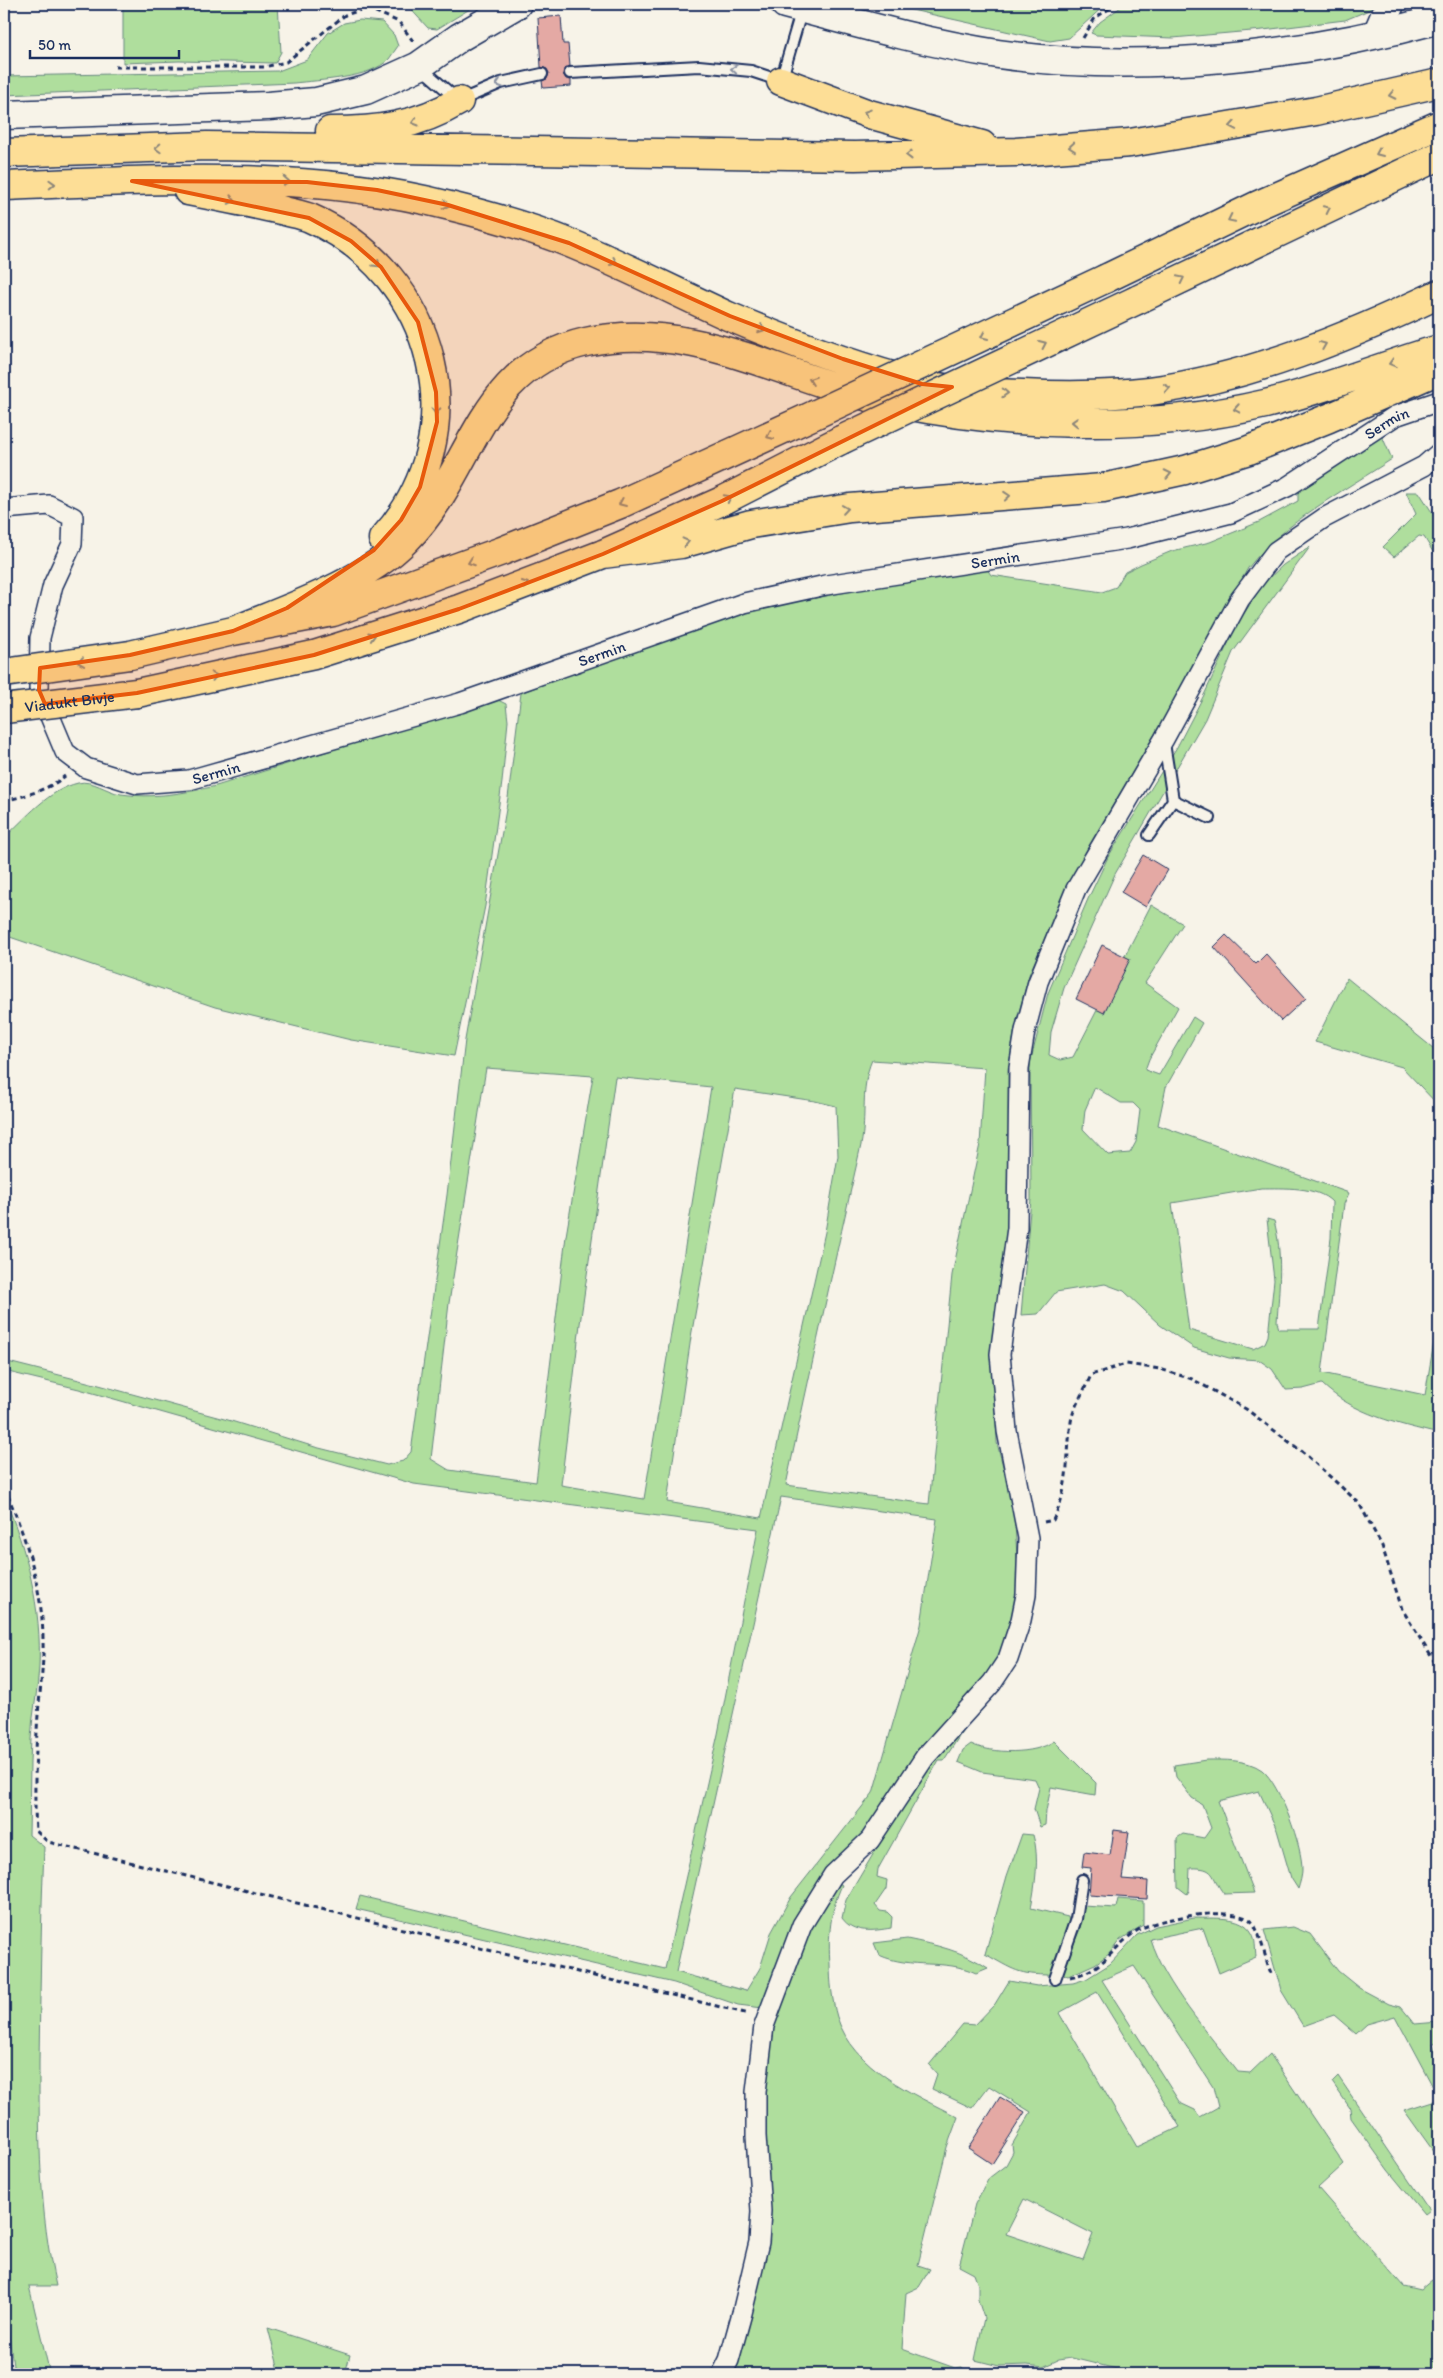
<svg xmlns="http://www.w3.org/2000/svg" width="1443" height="2378" font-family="Itim,sans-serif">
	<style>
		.green { fill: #afde9d; stroke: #65867e; fill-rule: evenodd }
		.building { fill: #e4a9a4; stroke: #1b2f5e }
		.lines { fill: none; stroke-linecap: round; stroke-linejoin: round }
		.lane-casing { stroke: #1b2f5e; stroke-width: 14 }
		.street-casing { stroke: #1b2f5e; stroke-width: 22 }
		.secondary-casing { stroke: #1b2f5e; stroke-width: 31 }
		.highway-casing { stroke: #1b2f5e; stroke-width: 31 }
		.path { stroke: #1b2f5e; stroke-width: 3; stroke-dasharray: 5 4; stroke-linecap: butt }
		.lane { stroke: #f7f3e8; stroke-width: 10 }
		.street { stroke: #f7f3e8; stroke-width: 19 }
		.secondary { stroke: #f7f3e8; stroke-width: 28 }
		.highway { stroke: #fdde96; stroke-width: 28 }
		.highway-bridge-casing { stroke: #1b2f5e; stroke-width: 31; stroke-linecap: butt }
		.highway-bridge { stroke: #fdde96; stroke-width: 28 }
		.oneway { stroke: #8991a3 }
		.oneway2 { stroke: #8c867a }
		.marked { fill: #e8590c; fill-opacity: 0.2; stroke: #e8590c; stroke-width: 4; stroke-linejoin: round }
		.labels { text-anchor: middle; stroke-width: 4.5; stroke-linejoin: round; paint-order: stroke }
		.street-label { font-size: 16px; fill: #1b2f5e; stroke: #f7f3e8 }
	</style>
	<rect width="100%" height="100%" fill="#f7f3e8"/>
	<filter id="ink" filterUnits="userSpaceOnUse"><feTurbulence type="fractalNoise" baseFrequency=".02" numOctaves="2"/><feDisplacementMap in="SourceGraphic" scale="10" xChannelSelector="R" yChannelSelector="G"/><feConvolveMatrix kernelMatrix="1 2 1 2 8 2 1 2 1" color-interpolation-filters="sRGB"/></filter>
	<g filter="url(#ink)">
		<!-- green -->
		<path class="green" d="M123,4h155l3,48 -6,11 -96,-2 -56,2z
			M406,4h21l1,2 4,-2h46l-41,25 -9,-1z
			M885,4h221l-37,34 -19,3z
			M1125,4h249l-5,6 -24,10 -82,10 -90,8 -77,-3 -5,-2 9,-11z
			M360,20l22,2 12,13 4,11c-3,4 -6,9 -9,13 -19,20 -70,21 -95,24l-290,12v-19l274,-5 29,-11 21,-27 16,-10z
			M1382,436l10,23c-50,33 -107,62 -144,109l-62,113 -99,168 -32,66 -26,60 -13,48 -8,46 1,161 -14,147 2,66 17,66 5,78 -8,42 -15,34 -144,190 -23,19 -28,36 -38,100 -25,-3 -64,-22 -318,-74 4,-13 305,73 53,-235 40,-205 -344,-45 -335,-95 -75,-18v-10l95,24 129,35 87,27 72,18 16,-4 8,-9 36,-257 18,-155 43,-242 13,-105 151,-58 89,-27 124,-23 102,-16 4,6 111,17 14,-5 9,-15 16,-8 31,-13 38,-9 49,-20 39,-21v-10zM872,1060l113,8 -5,76 -28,131 -23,229 -143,-19c24,-113 49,-226 75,-340 6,-28 -1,-58 11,-85zM486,1068l107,8 -27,160 -30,246 -87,-12 -18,-11 18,-156zM615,1077l96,10 -67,412 -83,-14 19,-161zM735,1089l80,12 21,5 2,50 -13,76 -64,286 -94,-16 24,-165zM781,1497l156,22 -16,106 -48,168 -82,104 -20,36 -11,35 -14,23 -70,-19z
			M1406,492h13l20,31v39l-15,-25 -5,-1 -25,21 -11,-10 33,-33z
			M1310,547l-77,105 -28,67 -90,155 -51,114 -13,44 -2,23 11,5 13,-3 78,-152 32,19 -38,59 33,24 -29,52 -4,11 14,5 34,-58 9,6 -36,64 -8,38 191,68 -5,11 -22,169 103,22 14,-83v122c-41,-10 -86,-20 -117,-50l-19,5 -17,1 -14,-21 -13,-9 -30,-2 -35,-10 -34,-23 -36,-34 -19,-7 -49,8 -18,22 -17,1 10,-116 -1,-136 18,-70 40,-94 20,-42 69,-110 28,-54 32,-69 27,-41 19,-18zM1095,1087l26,16h12l7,7 -4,32 -6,11 -22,2 -25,-26 2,-19zM1261,1188c22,0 56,-2 71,14l-1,36 -12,91h-40l-2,-7c2,-33 6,-69 -3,-101l-7,-2 7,61 -6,56 -3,7 -12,6 -64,-19 -17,-127z
			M496,699l10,5 2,17 -6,61 -17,124 -31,150 -103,-16 -136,-33 -211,-72 1,-98c21,-19 43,-47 73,-54 14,-4 29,9 43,11 32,5 64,-1 95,-8z
			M1347,978l92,75v53l-37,-39 -87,-25z
			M4,1497c23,53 38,112 35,170 -1,24 -7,48 -8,72 -2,32 -1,64 -2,96l15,12c-3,72 -4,144 -5,216 0,74 0,150 17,223h-27l21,88h-36l-10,-78z
			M961,1725l3,4 -20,31h-5l-61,109 -1,8 10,3 -1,9 -11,16 5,6 7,1 5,5 -1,11c-17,3 -38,6 -49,-10l4,-18 58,-98 29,-45z
			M1054,1741l42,42 -1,12 -44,-8 -5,24 -1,14 -5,2 -6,-18 5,-21 -4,-9 -53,-7 -24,-10 5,-12 8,-6c21,10 64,11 83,-3z
			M1206,1760c18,0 41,-1 56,10 18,14 41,78 40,100 0,6 -2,13 -4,19l-7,-11 -14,-48 -18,-39 -41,10 36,92 -30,1c-14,-18 -7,-27 -34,-26l-1,23 -2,3 -9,-7 -1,-49 6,-4 21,4 7,-10 -9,-24 -10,-6 -16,-21 -2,-12z
			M1022,1834l11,1c7,23 2,50 -2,73l37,9 2,9 -18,49c-34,0 -38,-5 -67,-21l22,-78z
			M836,1881l6,4c-12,26 -14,51 -12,79 0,17 2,36 7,53 17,52 76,77 121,100l-11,30 -29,118 12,4 -11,18 -13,6 -4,56 53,19 7,-1 7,7h-241l32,-108v-130l7,-92 36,-107z
			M1118,1899l25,2v24l-23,15 -11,14 -14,10 -27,12 -7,-3 19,-44 3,-23 33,2z
			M1194,1918c18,1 48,-4 58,15 4,6 3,17 4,24l-37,16 -16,-45 -53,11c14,45 59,95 88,133l12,1 20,-19 74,110 -26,24 85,98 17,4 19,-16v100h-323l5,-4 -49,-12 -14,2 -15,7 -16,-2 -28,1 -24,-6 9,-42 -6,-18v-15l-4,-11 -15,-8 16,-62 14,-26 17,-13 7,-13 -1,-7 19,-33 -42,-26 -17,22 -40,-19 5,-15 -8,-9 34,-41 12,1 20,-21 14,-23 28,5 36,-3 13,-4 24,-15 27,-29 19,-9zM1134,1966l79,121 5,20 -18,10 -5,-7 -15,-7 -78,-123zM1097,1992l83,135 -43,20 -78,-134zM1024,2199l69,35 -10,26 -77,-26z
			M1293,1927l17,7 28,37 21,17 30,16 12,3 14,17 24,-2v20l-6,1 6,22v33l-44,-82 -28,8 -11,10 -22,-19 -31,11 -22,-36 -17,-60z
			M907,1939c29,6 56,12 81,29l-12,5c-32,-15 -64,-3 -97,-18l-5,-12z
			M1338,2076l91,134 -5,4 -36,-44 -37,-52 -1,-10 -18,-26z
			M1439,2099v60l-35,-49z
			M268,2328l82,27 -5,19h-65z"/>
		<!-- building -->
		<path class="building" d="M561,16l2,28h5l2,22 -6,3 -1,5 3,5 5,1v6l-28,2 -1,-7 5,-2 2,-6 -2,-4 -6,-2 -3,-49z
			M1143,855l25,15 -22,37 -25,-15z
			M1226,935l30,29 10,-10 40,44 -25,23 -67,-74z
			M1102,945l28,14 -26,54 -28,-14z
			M1114,1830l15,2 -7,47 26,2 -1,18 -58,-4 2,-27 -9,-1 2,-15 26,3z
			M1000,2097l25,15 -33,52 -24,-16z"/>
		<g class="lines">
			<defs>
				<path id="lane" d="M419,66l40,35 42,-18 41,-9
					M570,73l129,-7 52,5 30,10 21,-72
					M1173,800l37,18
					M1149,835l24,-35 -9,-57
					M1055,1979l21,-60 6,-39"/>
				<g id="street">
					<path id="s1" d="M4,509l45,-4 24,12 -1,27 -19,41 -13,53 -1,52 26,62 21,16 51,16 52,-4 271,-77 284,-100 82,-18 301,-46 104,-26 56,-26 108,-71 44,-15"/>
					<path d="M722,2374l7,-14 13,-47 17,-71 2,-31 -5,-75v-44l8,-66 38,-101 31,-50 37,-35 55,-83 67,-74 16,-24 13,-39 5,-25 2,-57 -21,-107 -7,-77 17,-126 2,-160 6,-37 13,-49 38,-93 88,-150 76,-140 36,-48 48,-33 100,-52 15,-13"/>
				</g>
				<path id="secondary" d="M785,4c71,19 141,39 213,50 141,20 304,3 441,-35
					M1377,34l13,-30
					M4,115l264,-9 48,-4 50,-12 53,-24 41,-29 57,-33"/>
				<path id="highway" d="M781,81l88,33 113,31
					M330,131c48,0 87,-5 129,-30
					M4,153l203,-7 648,10 161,-4 114,-9 186,-32 123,-28
					M4,186c149,-6 300,-17 446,20 41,10 83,22 122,38 53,22 104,48 156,72 59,25 128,51 190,67 32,8 72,10 105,11 42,2 84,2 127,-3 102,-14 196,-53 289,-97
					M188,191c31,6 62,12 93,19 9,3 20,4 29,8 128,56 168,216 73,321
					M1107,278l149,-72 183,-81
					M1137,300l302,-144
					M603,554l78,-10 70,-20 99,-16 253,-20 82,-18 64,-20 80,-32 110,-48
					M233,631c56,-23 131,-48 173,-91 69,-69 70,-173 180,-198 109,-24 206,41 309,61 120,24 250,29 370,1 59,-14 116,-38 174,-55
					M130,655l103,-24 100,-19 169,-61 118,-47 194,-89
					M137,693l177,-38 145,-46 144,-55 119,-53 119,-61"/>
			</defs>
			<!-- lane casing -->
			<use href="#lane" class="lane-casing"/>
			<!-- street casing -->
			<use href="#street" class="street-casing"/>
			<!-- secondary casing -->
			<use href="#secondary" class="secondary-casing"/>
			<!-- highway casing -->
			<use href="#highway" class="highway-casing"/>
			<!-- path -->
			<path class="path" d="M1083,38l12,-20 21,-14
				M115,67h149l22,-5 59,-47 22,-7 32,14 14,19
				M4,801c21,-5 44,-11 61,-25
				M4,1487c21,47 39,101 39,154 1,30 -5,60 -6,91 -2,33 -3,66 -1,99l12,11 701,172
				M1044,1522l9,-2c17,-33 13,-63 18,-98 2,-15 14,-32 20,-47l35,-11 34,5 32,10 54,30 58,44 55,50 23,43 20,63 37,60
				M1070,1977c34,-6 43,-31 68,-47 21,-12 90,-24 112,-10 10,8 15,40 21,53"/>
			<!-- lane -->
			<use href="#lane" class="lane"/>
			<!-- street -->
			<use href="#street" class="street"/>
			<!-- secondary -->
			<use href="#secondary" class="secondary"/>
			<!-- highway -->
			<use href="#highway" class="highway"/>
			<defs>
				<g id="highway-bridge">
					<path d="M814,415l293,-137"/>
					<path d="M841,440l296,-140"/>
					<path d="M4,673l126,-18"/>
					<path id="s2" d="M4,709l133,-16"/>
				</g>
			</defs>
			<!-- highway-bridge casing -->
			<use href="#highway-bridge" class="highway-bridge-casing"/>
			<!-- highway-bridge -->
			<use href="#highway-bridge" class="highway-bridge"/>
		</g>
		<!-- one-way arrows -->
		<defs><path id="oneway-chevron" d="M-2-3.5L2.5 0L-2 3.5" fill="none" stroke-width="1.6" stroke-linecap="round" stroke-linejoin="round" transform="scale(1.25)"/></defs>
		<g class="oneway">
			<use href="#oneway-chevron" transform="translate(734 69) rotate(-175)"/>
			<use href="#oneway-chevron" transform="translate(499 84) rotate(161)"/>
		</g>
		<g class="oneway2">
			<use href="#oneway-chevron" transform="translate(1392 95) rotate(168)"/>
			<use href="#oneway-chevron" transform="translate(867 113) rotate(-162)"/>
			<use href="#oneway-chevron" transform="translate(415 122) rotate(164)"/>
			<use href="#oneway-chevron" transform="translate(1233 126) rotate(170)"/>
			<use href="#oneway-chevron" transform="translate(1072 147) rotate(175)"/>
			<use href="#oneway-chevron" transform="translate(158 148) rotate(178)"/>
			<use href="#oneway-chevron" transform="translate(1379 153) rotate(156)"/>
			<use href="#oneway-chevron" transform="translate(909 155) rotate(179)"/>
			<use href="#oneway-chevron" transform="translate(286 181) rotate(3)"/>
			<use href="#oneway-chevron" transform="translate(52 184) rotate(-2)"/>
			<use href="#oneway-chevron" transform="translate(232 200) rotate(11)"/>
			<use href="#oneway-chevron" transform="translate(446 205) rotate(13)"/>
			<use href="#oneway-chevron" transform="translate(1327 209) rotate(-26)"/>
			<use href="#oneway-chevron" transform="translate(1231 219) rotate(154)"/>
			<use href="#oneway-chevron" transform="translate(614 262) rotate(24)"/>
			<use href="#oneway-chevron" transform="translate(377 264) rotate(44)"/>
			<use href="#oneway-chevron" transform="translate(1181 279) rotate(-26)"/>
			<use href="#oneway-chevron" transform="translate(762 329) rotate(21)"/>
			<use href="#oneway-chevron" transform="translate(984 336) rotate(155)"/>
			<use href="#oneway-chevron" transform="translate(1043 344) rotate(-25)"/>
			<use href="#oneway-chevron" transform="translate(1323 345) rotate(-22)"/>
			<use href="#oneway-chevron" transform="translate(1392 363) rotate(163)"/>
			<use href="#oneway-chevron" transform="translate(812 380) rotate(-160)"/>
			<use href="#oneway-chevron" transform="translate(1167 388) rotate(-9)"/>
			<use href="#oneway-chevron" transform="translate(1005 393) rotate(3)"/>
			<use href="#oneway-chevron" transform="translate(1237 409) rotate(170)"/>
			<use href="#oneway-chevron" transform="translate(436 411) rotate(89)"/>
			<use href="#oneway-chevron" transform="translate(1075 422) rotate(-178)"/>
			<use href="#oneway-chevron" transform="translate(770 436) rotate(155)"/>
			<use href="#oneway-chevron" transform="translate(1168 474) rotate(-12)"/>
			<use href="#oneway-chevron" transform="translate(1007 496) rotate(-5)"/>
			<use href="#oneway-chevron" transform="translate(728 498) rotate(-27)"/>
			<use href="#oneway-chevron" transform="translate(622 503) rotate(157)"/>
			<use href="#oneway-chevron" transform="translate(845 509) rotate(-8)"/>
			<use href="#oneway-chevron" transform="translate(686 542) rotate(-14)"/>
			<use href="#oneway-chevron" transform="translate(471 562) rotate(160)"/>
			<use href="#oneway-chevron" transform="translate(525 584) rotate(-21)"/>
			<use href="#oneway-chevron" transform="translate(372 636) rotate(-17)"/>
			<use href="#oneway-chevron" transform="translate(81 662) rotate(172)"/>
			<use href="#oneway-chevron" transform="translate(214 676) rotate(-12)"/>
		</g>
	</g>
	<!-- marked area -->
	<path class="marked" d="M132,181l175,1 70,8 71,15 121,38 161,73 113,43 79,25 30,3 -230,114 -119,53 -144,55 -145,46 -177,38 -92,11 -6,-14 1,-22 90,-13 103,-24 54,-23 87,-58 27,-30 19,-33 17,-65 -1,-30 -18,-70 -37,-55 -30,-26 -42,-23z"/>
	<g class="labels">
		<!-- street labels -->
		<g class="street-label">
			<text dy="6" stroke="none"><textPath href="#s1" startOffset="1709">Sermin</textPath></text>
			<text dy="6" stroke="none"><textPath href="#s1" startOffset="1288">Sermin</textPath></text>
			<text dy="6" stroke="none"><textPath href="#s1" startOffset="882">Sermin</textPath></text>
			<text dy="6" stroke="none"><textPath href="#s2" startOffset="66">Viadukt Bivje</textPath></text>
			<text dy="6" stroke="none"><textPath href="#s1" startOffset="478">Sermin</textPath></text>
		</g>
	</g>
	<!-- margin -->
	<rect width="1443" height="2378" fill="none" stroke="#f7f3e8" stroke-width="20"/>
	<rect x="10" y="10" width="1423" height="2358" fill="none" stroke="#1b2f5e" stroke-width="2" filter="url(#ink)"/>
	<!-- scale -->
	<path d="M30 50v8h149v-8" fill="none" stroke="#1b2f5e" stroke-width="2.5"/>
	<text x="38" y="50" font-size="15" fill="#1b2f5e" stroke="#f7f3e8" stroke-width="4" paint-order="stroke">50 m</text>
</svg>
